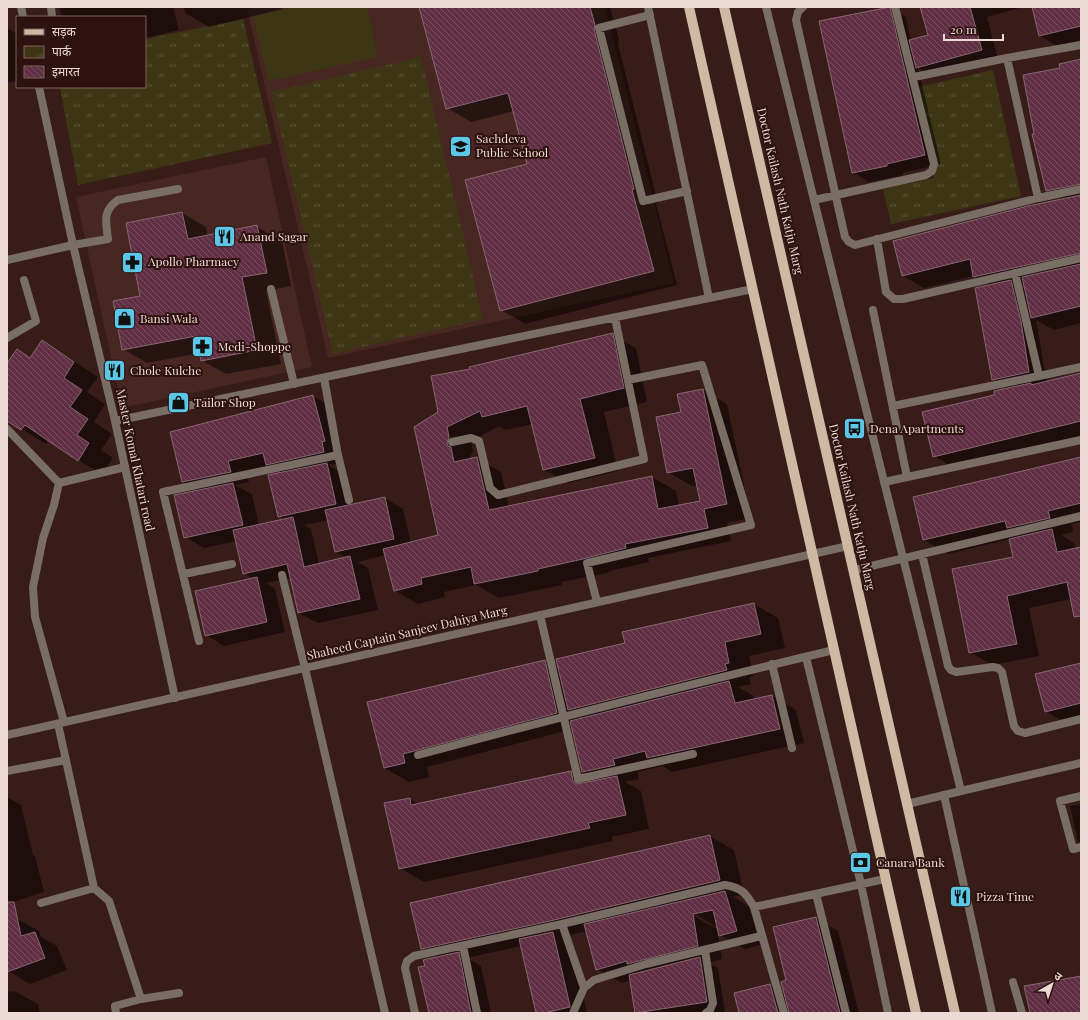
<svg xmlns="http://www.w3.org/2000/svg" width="1088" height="1020" font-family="'Playfair Display','Noto Sans Devanagari',serif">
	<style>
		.built { fill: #482621 }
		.grass { fill: #3d3615 }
		.park { fill: url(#park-tufts) }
		.shadow { fill: #0007; fill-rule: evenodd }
		.building { fill: url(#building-back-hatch); stroke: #876671 }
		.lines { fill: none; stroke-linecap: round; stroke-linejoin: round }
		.lane { stroke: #796e64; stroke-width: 8 }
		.street { stroke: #796e64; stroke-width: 8 }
		.primary { stroke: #cfb8a4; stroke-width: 10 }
		.labels { text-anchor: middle; stroke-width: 4; stroke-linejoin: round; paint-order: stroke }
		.poi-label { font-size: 12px; fill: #edd9d5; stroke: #2d120f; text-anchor: start }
		.street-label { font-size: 12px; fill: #edd9d5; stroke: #2d120f }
	</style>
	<defs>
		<pattern id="park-tufts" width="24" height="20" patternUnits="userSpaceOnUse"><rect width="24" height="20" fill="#3d3615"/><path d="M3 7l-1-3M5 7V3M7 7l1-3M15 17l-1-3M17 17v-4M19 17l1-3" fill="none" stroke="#595236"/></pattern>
		<pattern id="building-back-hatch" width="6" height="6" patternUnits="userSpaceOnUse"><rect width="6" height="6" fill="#612f43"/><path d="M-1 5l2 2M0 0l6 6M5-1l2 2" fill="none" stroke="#784d5d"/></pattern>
	</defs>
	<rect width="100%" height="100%" fill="#381c18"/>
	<!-- built -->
	<path class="built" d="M257,7h348l69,276 -346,75 -81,-349z
		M266,157l46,210 -190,41 -46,-211z"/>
	<!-- grass -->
	<path class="grass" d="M296,7h71l11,50 -110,24 -15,-65z"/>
	<!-- park -->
	<path class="park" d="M243,19l29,124 -194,42 -18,-98h85v-48z
		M421,57l62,262 -150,35 -62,-262z
		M993,70l28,126 -130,28 -8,-35 51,-11 -20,-90z"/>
	<!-- shadow -->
	<path class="shadow" d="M59,7h114l6,23 -34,8v-21h-83z
		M184,7h97l1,2 -73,18 -24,-14z
		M420,7h190l9,32 -1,5 40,159h-2l21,82 -152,39 -24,-14 27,-145 -14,-54 -43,11 -24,-14z
		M921,7h102l-36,10 11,42 -64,18 -16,-9 23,96 -38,9v2l-34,7 -17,-10 37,-164 17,9 5,24 18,-5z
		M1033,7h48v33l-24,6 -17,-10z
		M7,28l10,6v47l-10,2z
		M1081,60v263l-27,7 -18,-10 11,63 34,-9v64l-125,31 -22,-13 62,-61 13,-6 -16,-10 -3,-93 -16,-10 -50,12 -21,-12 160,-77 -16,-9 -12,-55 26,-66zM1024,283l1,6 -8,-5z
		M182,213l24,14 2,9 49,-9 25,14 9,45 -25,5 15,73 -55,10 -25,-14 -1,-7 -53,10 -24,-14 18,-52z
		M612,335l24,13 11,54 -43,10 14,59 -50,12 -24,-13 -11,-46 -27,6 -7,-4 -28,15 2,10 -3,6 1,3 6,-2 24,14 8,35 143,-30 24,14 3,15 22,-5 -3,-16 -6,1 -24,-14 14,-59 21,-23 24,14 24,114 -24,5 4,18 -83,17 1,4 -39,9 -3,2 -46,9 1,3 -63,13 -23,-13 -32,7 1,5 -27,7 -24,-14 -8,-35 -29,7 11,6 10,42 -60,13 -19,-10 -8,-35 -25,5 9,6 10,43 -61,14 -18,-11 47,-56 -9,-6 -7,-32 -33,7 -19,-11 14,-46 -16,-9 130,-86 19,11 10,45h-2l2,11 -13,2 16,10 7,30 33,-7 18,11 8,34 28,-7v-124l32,-42zM270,466l13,7 -4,43 6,4 -26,6 -7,-32 -17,-9 14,-3 -3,-10zM687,468h11l-11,2zM329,520l7,32 11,6 -28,6 -8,-35 -7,-4z
		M42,342l24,14 32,21 -11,15 18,12 -11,18 18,12 -11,16 12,8 -11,16 -24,-14 -30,-20 -2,4 -39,-24v-55l10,-15 14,8z
		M1081,458v64l-9,2 1,8 -12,3 13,8 2,6 5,-1v53l-5,-3 -47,10 10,48 -47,9 -22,-13 45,-94 -5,-19 -62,15 -24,-14z
		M754,604l24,14 7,30 -36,8 4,20 -4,1 2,7 -13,3 16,9v4l18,-4 24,14 8,33 -132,29 -9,-6 -26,6 2,7 -14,3 16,9 8,38 -37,8 1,4 -189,41 -24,-14 9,-69 10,5 151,-32 19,11 10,-2 -16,-9 -10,-43 -146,38 2,10 -20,5 -25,-14 -15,-65 176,-42 14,9 67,-26zM578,715l6,3 -5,2z
		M1081,664v59l-11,2 -25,-14z
		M7,797l14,8 12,50 2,1 9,36 -31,10 6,18 20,11 1,5 17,10 10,24 -37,14 -22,-13 -1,-2z
		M1081,804v39l-3,-1 -8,-36z
		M709,836l25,14 10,44 -11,3 16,9 11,39 -15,4 -25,-14 -3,-11h-1v3l-21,-13 -1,2 23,13 5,30 -14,4 10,5 7,44 -89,1 -5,-32 -10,2 -24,-14 -10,-38 -26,6 10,6 16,70h-49l-17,-67 -54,12 14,8 10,47h-61l-4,-47 12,-8 -16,-10z
		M816,918l22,13 21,82h-119l30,-28 15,9 2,-13z
		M14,991l24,13 2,9h-33v-21z"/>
	<!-- building -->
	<path class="building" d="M419,7h171l5,18 -1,4 40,160 -2,1 22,81 -154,40 -35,-131 62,-16 -19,-71 -62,16z
		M890,7l35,148 -38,9v2l-35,7 -33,-152z
		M920,7h50l12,43 -66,18 -7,-28 19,-5z
		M1032,7h49v19l-42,10z
		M1081,59v125l-35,7 -14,-57h2l-11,-59 37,-7 -1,-4z
		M1081,195v58l-108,24 -3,-18 -68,17 -9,-35 135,-35z
		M182,212l6,27 69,-14 10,48 -25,4 15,73 -56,11 -5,-25 -74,14 -9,-49 27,-5 -14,-73z
		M1081,264v42l-50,12 -9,-41z
		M1011,280l10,41 8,51 -37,8 -17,-92z
		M613,333l11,55 -44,11 15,59 -52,12 -16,-64 -45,11 -2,-6 -33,16 2,10 -2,6 1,3 3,1 3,15 23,-5 12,53 163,-34 6,33 42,-8 -7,-33 -26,5 -11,-56 25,-5 -4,-18 26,-5 24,115 -23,5 4,19 -83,16 1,4 -40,10 -3,1 -45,10v2l-64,13 -3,-17 -50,11 1,6 -28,7 -11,-42 55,-14 -24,-108 24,-15 -7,-36 39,-7 -1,-2z
		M42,340l32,22 -10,16 18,12 -12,17 18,12 -11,16 12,8 -11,18 -53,-36 -4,5 -14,-9v-58l10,-14 13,9z
		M1081,373v48l-148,36 -11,-45 72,-17v-4l37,-8v2z
		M313,395l12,46 -3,1 2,10 -58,13 -3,-12 -35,8 3,11 -49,10 -12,-50z
		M1081,457v46l-33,8 2,7 -43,10 -2,-7 -82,19 -10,-43z
		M327,463l9,41 -58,13 -10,-42z
		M233,483l10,42 -59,13 -10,-43z
		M385,497l9,42 -59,13 -10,-42z
		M293,517l11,50 46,-11 10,43 -62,14 -11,-49 -44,10 -10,-44z
		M1052,529l5,23 24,-5v69l-7,1 -7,-35 -60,14 10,48 -48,9 -17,-84 61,-12 -4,-18z
		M257,577l10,45 -62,14 -10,-45z
		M754,603l7,31 -36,8 4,21 -4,1 2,6 -159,40 -12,-51 69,-16 -3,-11z
		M545,660l12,53 -154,41 2,9 -21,5 -17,-66z
		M1081,663v40l-36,9 -10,-38z
		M729,681l6,22 37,-8 8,34 -133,29 -2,-7 -32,8 2,6 -33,7 -12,-51z
		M571,771l2,10 4,3 40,-8 9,39 -38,8 2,5 -191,41 -15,-66 26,-5 1,7z
		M710,835l10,45 -170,41 -129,28 -11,-46z
		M725,891l12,40 -18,5 -6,-26 -20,4 5,32 -71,18v-3l-31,9 -12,-46z
		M7,902h7l7,34 14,-4 10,26 -38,14z
		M816,917l24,96h-51l-8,-31 5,-2 -13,-53z
		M553,932l17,74v1l-26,6h-8l-17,-74z
		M459,952l12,61h-42l-11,-46 7,-1 -2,-6z
		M700,957l7,45 -72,11 -6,-38z
		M1081,976v37h-51l-6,-27z
		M770,984l8,29h-39l-5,-20z"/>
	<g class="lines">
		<!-- lane -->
		<path class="lane" d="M803,7l-5,5 -2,8 49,217 4,5 6,3 183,-47 43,-9
			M650,15l-51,13 44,173 44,-10
			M1007,58l31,140
			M914,77l93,-19 74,-13
			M814,200l112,-25 6,-4 2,-7 -39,-157
			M877,239l9,53 8,7h9l178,-41
			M73,245l35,-6c-2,-17 -6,-28 10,-39l60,-11
			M271,289l23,95
			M873,310l34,167
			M7,338l29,-17 -12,-41
			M407,360l302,-62
			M1039,376l42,-9
			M324,378l14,77 11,45
			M893,406l146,-30 -24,-103
			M7,429l52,54
			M452,442l19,-4 8,3 11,47 8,7 146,-36 -29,-141
			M884,482l197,-42
			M59,483l-5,22 -11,33 -10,49 2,30 29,105
			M59,483l66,-16
			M1081,516l-159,38 26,112 3,4 5,2 37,-5 5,1 4,4 12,54 4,5 7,2 56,-14
			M184,574l48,-10
			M282,575l23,93
			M597,602l-10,-39 164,-38 -49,-160 -74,15
			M540,615l38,164 115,-25
			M199,641l-36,-149 175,-37
			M806,657l55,227 27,129
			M772,664l20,84
			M58,724l36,164 15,13 32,98
			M418,755c138,-37 277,-72 416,-105
			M7,771l59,-11
			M961,791l120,-28
			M944,795l48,218
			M1081,796l-21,5 13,48 8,-2
			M816,894l30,119
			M41,903l53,-15
			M562,924l22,64
			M463,946l14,67
			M705,950l8,53 -3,7 -4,3
			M1013,982l9,31
			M116,1013l-1,-7 26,-7 38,-6
			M415,1013l-10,-45 2,-7 7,-5 148,-32 163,-39c17,3 21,8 29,22
			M573,1013l11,-25 10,-8 52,-16 115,-28
			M784,1013l-30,-106 131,-28"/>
		<!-- street -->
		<path class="street" d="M21,7l2,10
			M51,7l1,10
			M648,7l61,291 44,-9
			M766,7l195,784 -54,13
			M39,87l34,158 42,176 60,277
			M7,260l66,-15
			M115,421l292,-61
			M854,570l68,-16
			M305,668l80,345
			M7,735l841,-189"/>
		<!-- primary -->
		<path class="primary" d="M689,7l227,1006
			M724,7l231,1006"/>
	</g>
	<!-- icons -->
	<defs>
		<symbol id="school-square" viewBox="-11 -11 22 22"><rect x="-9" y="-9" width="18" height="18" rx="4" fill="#5cc7e7" stroke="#2d120f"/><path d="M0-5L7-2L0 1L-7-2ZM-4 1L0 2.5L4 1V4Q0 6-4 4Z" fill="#111"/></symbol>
		<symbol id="restaurant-square" viewBox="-11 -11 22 22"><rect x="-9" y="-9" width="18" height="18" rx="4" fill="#5cc7e7" stroke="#2d120f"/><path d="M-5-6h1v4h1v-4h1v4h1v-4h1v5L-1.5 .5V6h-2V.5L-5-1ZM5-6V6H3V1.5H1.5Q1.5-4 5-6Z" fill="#111"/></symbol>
		<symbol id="pharmacy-square" viewBox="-11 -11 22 22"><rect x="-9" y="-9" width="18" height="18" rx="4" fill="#5cc7e7" stroke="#2d120f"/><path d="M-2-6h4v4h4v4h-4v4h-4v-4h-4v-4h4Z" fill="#111"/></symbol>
		<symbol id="shop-square" viewBox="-11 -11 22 22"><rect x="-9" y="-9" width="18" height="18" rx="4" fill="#5cc7e7" stroke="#2d120f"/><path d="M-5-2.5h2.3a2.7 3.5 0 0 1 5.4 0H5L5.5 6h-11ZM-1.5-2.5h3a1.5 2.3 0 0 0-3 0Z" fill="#111"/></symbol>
		<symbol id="bus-square" viewBox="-11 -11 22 22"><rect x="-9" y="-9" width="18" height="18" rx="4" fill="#5cc7e7" stroke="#2d120f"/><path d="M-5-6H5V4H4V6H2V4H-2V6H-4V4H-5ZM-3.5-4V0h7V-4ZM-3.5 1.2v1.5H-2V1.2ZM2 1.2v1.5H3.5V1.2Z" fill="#111"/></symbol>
		<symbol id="bank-square" viewBox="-11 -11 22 22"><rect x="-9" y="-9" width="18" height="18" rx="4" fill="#5cc7e7" stroke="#2d120f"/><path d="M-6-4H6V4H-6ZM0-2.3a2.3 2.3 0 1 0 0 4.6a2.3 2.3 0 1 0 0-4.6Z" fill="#111"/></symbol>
	</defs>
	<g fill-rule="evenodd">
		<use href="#school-square" x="448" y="134" width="25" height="25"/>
		<use href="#restaurant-square" x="212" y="224" width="25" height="25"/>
		<use href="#pharmacy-square" x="120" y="250" width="25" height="25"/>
		<use href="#shop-square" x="112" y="306" width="25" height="25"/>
		<use href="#pharmacy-square" x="190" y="334" width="25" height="25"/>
		<use href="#restaurant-square" x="102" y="358" width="25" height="25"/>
		<use href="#shop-square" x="166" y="390" width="25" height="25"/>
		<use href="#bus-square" x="842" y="416" width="25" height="25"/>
		<use href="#bank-square" x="848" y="850" width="25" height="25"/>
		<use href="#restaurant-square" x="948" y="884" width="25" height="25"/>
	</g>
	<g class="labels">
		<!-- poi labels -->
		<g class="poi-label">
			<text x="476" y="143">Sachdeva<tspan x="476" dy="14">Public School</tspan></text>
			<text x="240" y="241">Anand Sagar</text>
			<text x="148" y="266">Apollo Pharmacy</text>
			<text x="140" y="323">Bansi Wala</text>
			<text x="218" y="351">Medi-Shoppe</text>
			<text x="130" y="375">Chole Kulche</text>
			<text x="194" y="407">Tailor Shop</text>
			<text x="870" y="433">Dena Apartments</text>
			<text x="876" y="867">Canara Bank</text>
			<text x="976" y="901">Pizza Time</text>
		</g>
		<!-- street labels -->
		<g class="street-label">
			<text transform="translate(780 191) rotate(77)" y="4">Doctor Kailash Nath Katju Marg</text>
			<text transform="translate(135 460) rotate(78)" y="4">Master Komal Khatari road</text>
			<text transform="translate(852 507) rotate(77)" y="4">Doctor Kailash Nath Katju Marg</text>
			<text transform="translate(407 633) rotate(-13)" y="4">Shaheed Captain Sanjeev Dahiya Marg</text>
		</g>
	</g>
	<!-- border -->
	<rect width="1088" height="1020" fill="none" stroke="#edd9d5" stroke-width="16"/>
	<!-- legend -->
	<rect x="16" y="16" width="130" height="72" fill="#2d120f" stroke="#7a625e"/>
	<rect x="24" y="29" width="20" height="6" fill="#cfb8a4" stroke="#7a625e"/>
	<text x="52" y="36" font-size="12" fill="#edd9d5">सड़क</text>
	<rect x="24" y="46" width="20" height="12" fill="url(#park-tufts)" stroke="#7a625e"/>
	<text x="52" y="56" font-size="12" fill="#edd9d5">पार्क</text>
	<rect x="24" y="66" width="20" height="12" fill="url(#building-back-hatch)" stroke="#7a625e"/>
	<text x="52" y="76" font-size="12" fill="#edd9d5">इमारत</text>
	<!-- north arrow -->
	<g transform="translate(1052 984) rotate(39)" stroke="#2d120f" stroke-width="3" paint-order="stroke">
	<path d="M0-3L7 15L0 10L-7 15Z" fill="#edd9d5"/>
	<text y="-6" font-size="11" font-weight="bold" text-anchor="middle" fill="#edd9d5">उ</text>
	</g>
	<!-- scale -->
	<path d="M944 34v6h59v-6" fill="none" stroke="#edd9d5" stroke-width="2"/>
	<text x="950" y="34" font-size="12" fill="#edd9d5" stroke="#2d120f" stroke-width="3" paint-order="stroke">20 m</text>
</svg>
